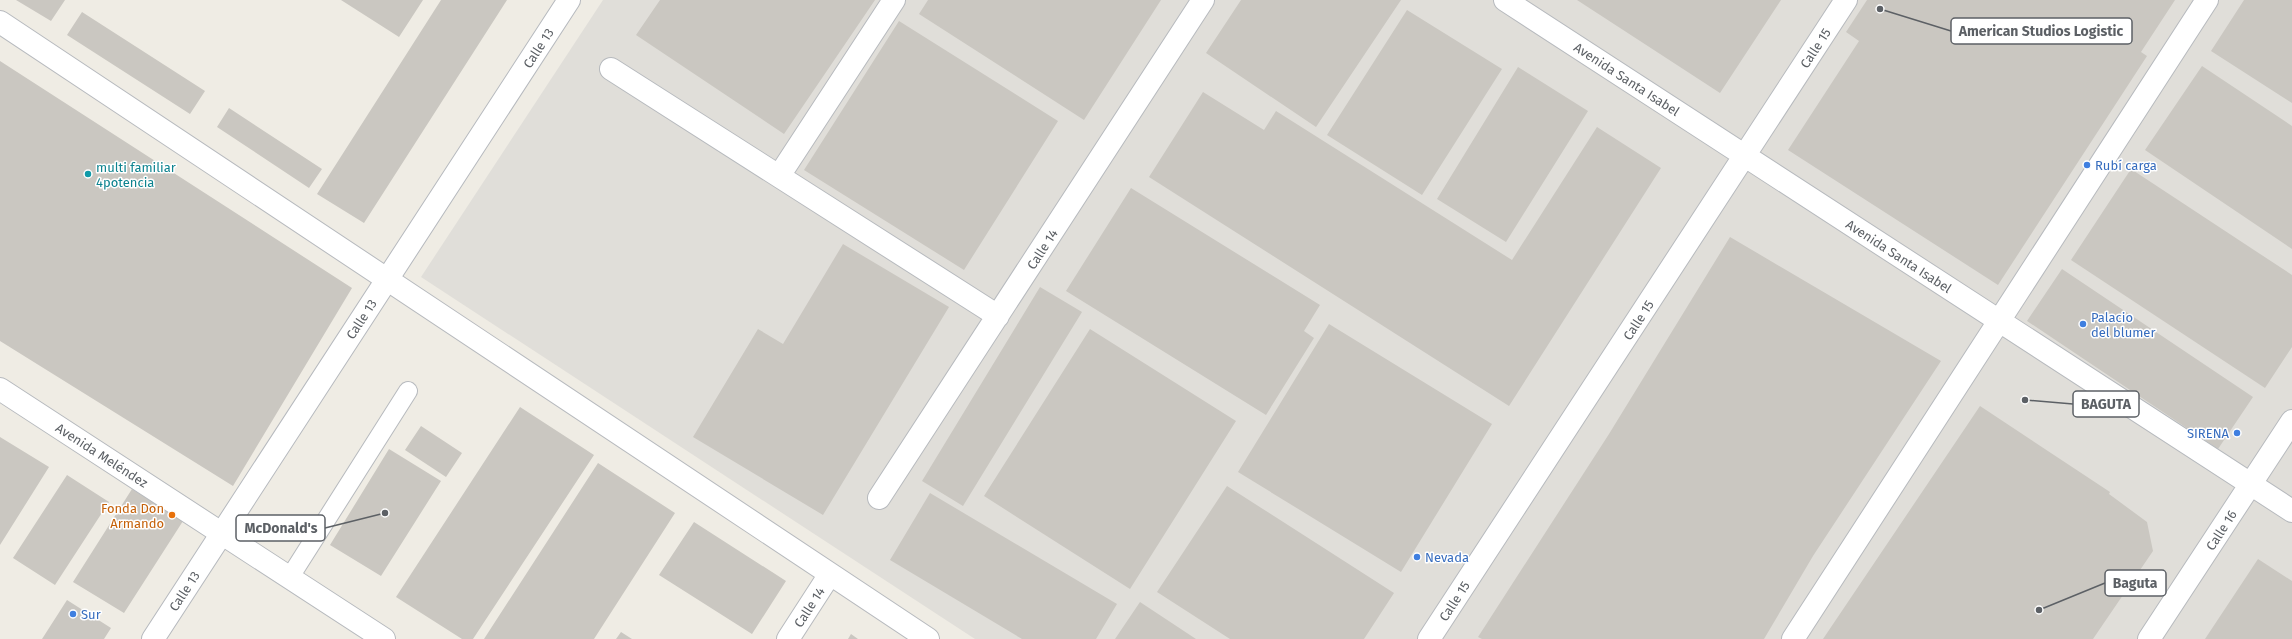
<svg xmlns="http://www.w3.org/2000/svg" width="2292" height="639" font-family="'Fira Sans',sans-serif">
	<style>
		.industrial { fill: #e0ded9 }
		.building { fill: #cac7c1 }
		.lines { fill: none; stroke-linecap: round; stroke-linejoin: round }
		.service-casing { stroke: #b7babe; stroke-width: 20 }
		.minor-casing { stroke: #b7babe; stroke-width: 24 }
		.tertiary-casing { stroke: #b7babe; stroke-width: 24 }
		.secondary-casing { stroke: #b6b9be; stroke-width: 24 }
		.service { stroke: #fff; stroke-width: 18 }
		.minor { stroke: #fff; stroke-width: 22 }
		.tertiary { stroke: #fff; stroke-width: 22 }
		.secondary { stroke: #fff; stroke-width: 22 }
		.shop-dot { fill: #3f7fe0; stroke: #fff; stroke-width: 1.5 }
		.culture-dot { fill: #0f9aa8; stroke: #fff; stroke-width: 1.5 }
		.food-dot { fill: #e8710a; stroke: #fff; stroke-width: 1.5 }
		.labels { text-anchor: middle; stroke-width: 3; stroke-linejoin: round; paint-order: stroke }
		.street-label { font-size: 13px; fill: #5c6065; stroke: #fff }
		.shop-label { font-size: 13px; fill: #366cbe; stroke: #fff; text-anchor: start }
		.culture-label { font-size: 13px; fill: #0d838f; stroke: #fff; text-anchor: start }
		.food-label { font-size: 13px; fill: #c56008; stroke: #fff; text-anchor: end }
		.leader { fill: none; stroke: #5c6065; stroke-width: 1.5 }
		.callout-dot { fill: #5c6065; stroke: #fff; stroke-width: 1.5 }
		.callout { fill: #fff; stroke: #5c6065; stroke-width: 1.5 }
		.callout-label { font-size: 14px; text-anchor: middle; font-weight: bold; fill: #5c6065 }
	</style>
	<rect width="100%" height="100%" fill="#efece4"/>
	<!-- industrial -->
	<path class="industrial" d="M603,0h1689v639h-1317l-554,-362z"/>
	<!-- building -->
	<path class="building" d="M16,0h49l-14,21z
		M341,0h82l-24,37z
		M441,0h66l-143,223 -47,-29z
		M660,0h215l-91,134 -148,-99z
		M928,0h233l-77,120 -165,-106z
		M1241,0h160l-85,127 -110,-74z
		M1577,0h204l-61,93z
		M1867,0h308l-34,52 6,4 -149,229 -210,-135 71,-109 -13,-9z
		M2244,0h48v103l-81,-52z
		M1407,10l95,59 -80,126 -95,-60z
		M82,12l123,79 -15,23 -123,-79z
		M899,21l159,100 -94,149 -160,-100z
		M0,61l352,227 -119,198 -233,-145z
		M2202,66l90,60v123l-147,-99z
		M1518,67l70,44 -82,131 -69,-43z
		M1203,92l61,38 12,-19 236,149 85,-133 64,41 -152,238 -360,-229z
		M229,108l93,61 -13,19 -92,-61z
		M2131,169l161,106v72l-27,41 -194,-128z
		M1131,188l189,117 -16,26 10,7 -48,77 -200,-124z
		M1730,237l211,124 -128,195 -49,83h-282l-4,-2 131,-203z
		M843,244l106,63 -126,208 -130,-78 65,-108 25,15z
		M2062,269l191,128 -35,52 -191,-128z
		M1040,287l42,25 -119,194 -41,-25z
		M1329,324l163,100 -91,148 -163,-100z
		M1090,329l146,92 -106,168 -146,-93z
		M1980,406l130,86 -1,2 38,28 6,29 -60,88h-270z
		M520,407l74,48 -121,184h-11l-66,-42z
		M421,426l41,27 -16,24 -41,-27z
		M0,437l49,30 -49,78z
		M389,449l52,32 -60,95 -51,-31z
		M598,463l77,50 -81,126h-110z
		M67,475l42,27 -54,83 -42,-27z
		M1227,486l167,107 -30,46h-134l-73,-47z
		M132,489l51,32 -59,92 -51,-31z
		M930,493l187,111 -21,35h-74l-132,-79z
		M694,522l92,59 -34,53 -93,-59z
		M2258,559l34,22v58h-87z
		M67,600l44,28 -7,11h-62z
		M1140,602l56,37h-81z
		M621,632l11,7h-16z
		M851,634l7,5h-10z"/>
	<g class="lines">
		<defs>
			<path id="service" d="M290,577l118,-186"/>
			<path id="minor" d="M1505,0l787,511
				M0,22l928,617
				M611,69l387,247
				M779,176l115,-176
				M879,498l324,-498
				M221,533l163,106
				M788,639l42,-65
				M1429,639l417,-639
				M1793,639l414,-639
				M2149,639l143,-218"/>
			<path id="tertiary" d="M0,389l221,144"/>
			<path id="secondary" d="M153,639l416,-639"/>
		</defs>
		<!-- service casing -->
		<use href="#service" class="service-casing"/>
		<!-- minor casing -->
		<use href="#minor" class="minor-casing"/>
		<!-- tertiary casing -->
		<use href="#tertiary" class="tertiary-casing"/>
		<!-- secondary casing -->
		<use href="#secondary" class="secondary-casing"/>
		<!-- service -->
		<use href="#service" class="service"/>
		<!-- minor -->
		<use href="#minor" class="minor"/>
		<!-- tertiary -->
		<use href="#tertiary" class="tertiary"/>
		<!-- secondary -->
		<use href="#secondary" class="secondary"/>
	</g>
	<!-- markers -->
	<g class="shop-dot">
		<circle cx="2087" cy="165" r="4"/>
		<circle cx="2083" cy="324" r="4"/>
		<circle cx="2237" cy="433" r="4"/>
		<circle cx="1417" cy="557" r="4"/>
		<circle cx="73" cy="614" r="4"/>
	</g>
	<circle class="culture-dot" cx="88" cy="174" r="4"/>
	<circle class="food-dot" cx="172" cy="515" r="4"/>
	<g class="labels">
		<!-- street labels -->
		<g class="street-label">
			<text transform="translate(538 48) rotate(-57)" y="5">Calle 13</text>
			<text transform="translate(1815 48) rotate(-57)" y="5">Calle 15</text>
			<text transform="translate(1627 79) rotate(33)" y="5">Avenida Santa Isabel</text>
			<text transform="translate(1042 249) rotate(-57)" y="5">Calle 14</text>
			<text transform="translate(1899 256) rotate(33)" y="5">Avenida Santa Isabel</text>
			<text transform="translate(361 319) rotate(-57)" y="5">Calle 13</text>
			<text transform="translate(1638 320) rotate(-57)" y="5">Calle 15</text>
			<text transform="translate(102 455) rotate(33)" y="5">Avenida Meléndez</text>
			<text transform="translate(2221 530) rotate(-57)" y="5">Calle 16</text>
			<text transform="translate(184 591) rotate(-57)" y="5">Calle 13</text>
			<text transform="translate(1454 601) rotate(-57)" y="5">Calle 15</text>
			<text transform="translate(809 607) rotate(-57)" y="5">Calle 14</text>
		</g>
		<!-- shop labels -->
		<g class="shop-label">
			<text x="2095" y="170">Rubí carga</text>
			<text x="2091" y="322">Palacio<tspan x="2091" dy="15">del blumer</tspan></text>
			<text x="2229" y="438" text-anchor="end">SIRENA</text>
			<text x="1425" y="562">Nevada</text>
			<text x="81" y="619">Sur</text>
		</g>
		<!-- culture labels -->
		<g class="culture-label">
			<text x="96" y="172">multi familiar<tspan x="96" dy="15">4potencia</tspan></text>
		</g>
		<!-- food labels -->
		<g class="food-label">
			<text x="164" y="513">Fonda Don<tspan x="164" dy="15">Armando</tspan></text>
		</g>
	</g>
	<!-- callouts -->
	<path class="leader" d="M1880 9L1951 31M2025 400L2073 404M385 513L325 528M2039 610L2105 583"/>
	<g class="callout-dot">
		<circle cx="1880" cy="9" r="4"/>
		<circle cx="2025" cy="400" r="4"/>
		<circle cx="385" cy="513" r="4"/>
		<circle cx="2039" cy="610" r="4"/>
	</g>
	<g class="callout">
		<rect x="1951" y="18" width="181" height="26" rx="4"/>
		<rect x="2073" y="391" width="66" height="26" rx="4"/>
		<rect x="236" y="515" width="89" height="26" rx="4"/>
		<rect x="2105" y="570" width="61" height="26" rx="4"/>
	</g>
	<g class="callout-label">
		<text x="2041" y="36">American Studios Logistic</text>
		<text x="2106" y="409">BAGUTA</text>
		<text x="281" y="533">McDonald's</text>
		<text x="2135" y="588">Baguta</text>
	</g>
</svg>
